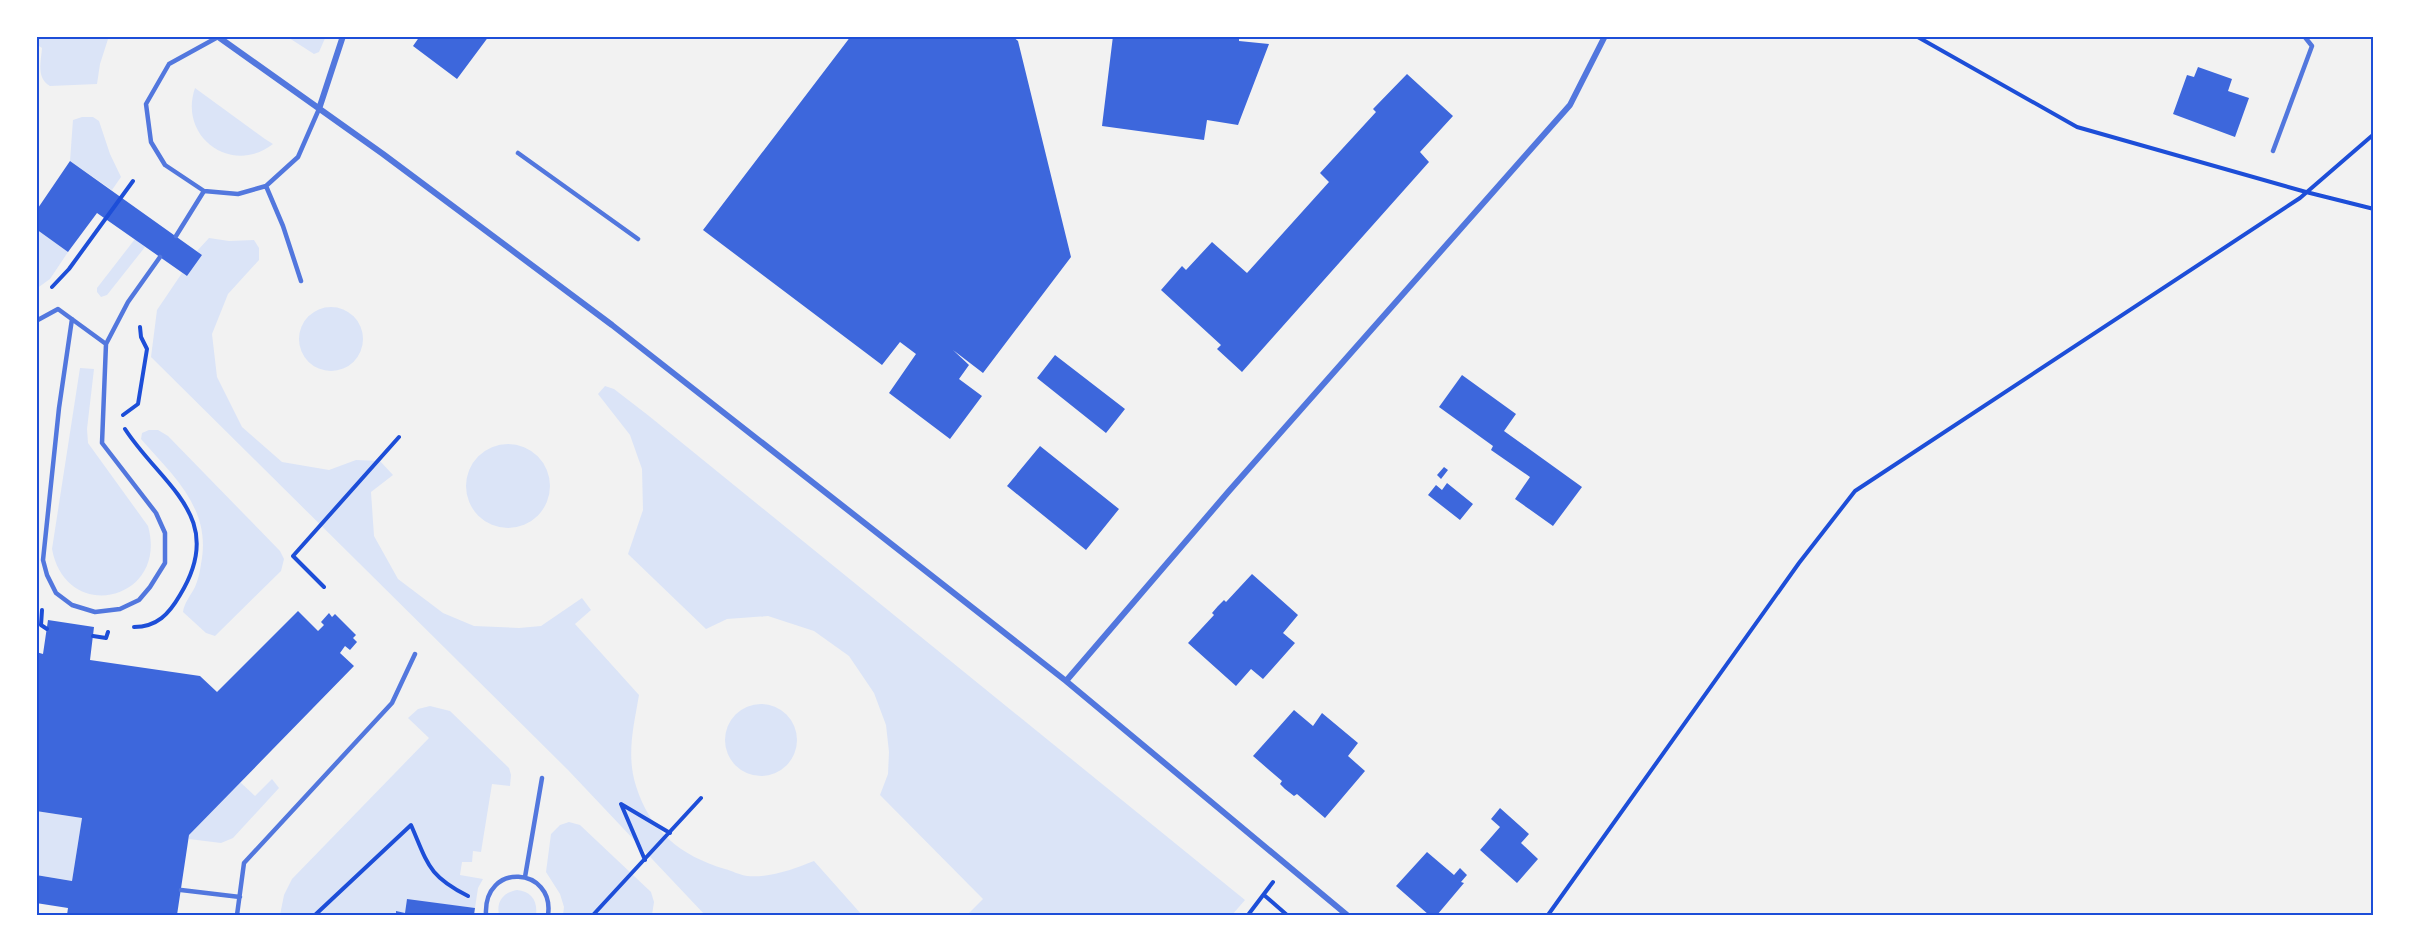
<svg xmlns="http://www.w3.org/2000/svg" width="2410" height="951" font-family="'Source Sans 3',sans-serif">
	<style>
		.green { fill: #dbe4f7 }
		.building { fill: #3d67dc }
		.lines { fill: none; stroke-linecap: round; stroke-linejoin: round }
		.path { stroke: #1d4ed8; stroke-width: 4 }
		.service { stroke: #5277de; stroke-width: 4.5 }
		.minor { stroke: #5277de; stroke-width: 6 }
		.neatline { fill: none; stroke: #1d4ed8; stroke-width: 2 }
	</style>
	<rect width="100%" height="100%" fill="#f2f2f2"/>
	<!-- green -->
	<path class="green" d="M36,36h73l-9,28 -3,20 -47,2c-14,-8 -9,-24 -8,-38l-6,-4z
		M286,36h40l-7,16 -5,2z
		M195,88l70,51 8,5c-41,32 -95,-7 -78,-56z
		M82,117h11l6,4 11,33 11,23 -9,13 -42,-29 3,-41z
		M36,229l32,23 -18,27 -14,10z
		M209,238l20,3 25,-1 5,8v12l-31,34 -16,40 5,43 25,50 40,35 47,8 27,-10 24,1 13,14 -22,17 3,44 24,43 45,34 31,13 45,2 22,-2 41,-28 9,12 -16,14 64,71c-5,30 -13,60 -3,91 14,45 45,70 89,83 7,2 15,6 22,7 23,2 47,-7 67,-15l48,54h-157l-137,-145 -417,-413 6,-47 25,-37 5,3 15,-21 -5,-4z
		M135,239l10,8 -38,48 -6,2 -4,-5v-4z
		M299 339a32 32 0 1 1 64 0a32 32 0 1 1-64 0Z
		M80,368l14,1 -7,60 1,14 60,83c21,75 -82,99 -96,23z
		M605,386l9,3 35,27 596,484 -13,15h-265l16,-16 -103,-104 8,-21 1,-22 -3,-27 -12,-32 -25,-37 -35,-25 -46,-15 -41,3 -21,10 -78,-75 15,-44 -1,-41 -12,-34 -32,-41z
		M149,430h9l10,6 112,115 4,8 -3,12 -66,65 -9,-3 -23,-21c1,-9 8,-17 12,-25 3,-7 5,-15 6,-23 11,-55 -27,-87 -60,-125l1,-6z
		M466 486a42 42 0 1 1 84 0a42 42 0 1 1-84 0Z
		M725 740a36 36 0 1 1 72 0a36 36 0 1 1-72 0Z
		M430,706l20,5 59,57 2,7 -1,11 -18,-2 -11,68 -8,-1 -1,11h-10l-2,13 23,4 -5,9 -3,20 -68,-8 -2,13 -9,-1v3h-116l4,-20 8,-16 137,-141 -21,-20 10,-9z
		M272,779l7,9 -46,50 -12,5 -32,-4v-4l51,-53 15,14z
		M36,811l46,7 -10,63 -36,-6z
		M569,822l11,3 71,67 3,10 -2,13h-89l1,-8 -4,-13 -14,-22 5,-38 9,-9z
		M517,890c14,1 21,11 19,25h-37c-3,-14 5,-23 18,-25z"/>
	<!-- building -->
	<path class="building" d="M420,36h69l-32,43 -44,-33z
		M851,36h161l6,5 53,216 -88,116 -30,-23 16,15 -10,14 23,17 -32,43 -61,-46 27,-39 -16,-12 -18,23 -179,-135z
		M1113,36h126v5l30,3 -31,81 -31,-5 -3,20 -102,-14z
		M2198,67l34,12 -4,12 21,7 -14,39 -62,-23 14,-39 7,2z
		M1407,74l46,42 -33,36 9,10 -187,210 -25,-23 4,-4 -60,-55 21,-24 4,4 26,-28 35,31 82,-91 -9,-9 56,-61 -3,-3z
		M70,161l132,94 -15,21 -90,-63 -29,39 -32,-23v-18z
		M1055,355l70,54 -19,24 -69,-55z
		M1462,375l54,39 -12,17 78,56 -29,39 -38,-27 15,-22 -39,-27 2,-4 -54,-39z
		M1040,446l79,63 -33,41 -79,-64z
		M1444,467l4,3 -7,9 -4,-4z
		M1447,483l26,21 -13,16 -32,-25 8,-10 6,5z
		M1252,574l46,41 -15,18 12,10 -32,36 -12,-10 -15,17 -48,-43 26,-28 -2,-2 6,-7 6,-6 2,2z
		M298,611l20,20 6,-6 -3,-3 8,-9 3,4 3,-3 21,21 -3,3 4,4 -7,8 -5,-4 -5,7 14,13 -165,169 -12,80h-110l1,-7 -32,-5v-28l36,6 10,-63 -46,-7v-159l7,2 5,-34 46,7 -4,33 110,16 17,16z
		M1294,710l19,16 9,-13 36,30 -10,13 17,15 -40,47 -28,-24 -3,2 -9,-7 -5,-5 2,-3 -29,-25z
		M1500,808l29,26 -8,9 17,16 -21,24 -37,-33 20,-23 -9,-8z
		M1427,852l27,23 6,-7 7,7 -6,7 3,1 -27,32h-8l-33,-29z
		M407,899l68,9 -1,7h-78v-4l9,2z"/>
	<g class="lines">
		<!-- path -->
		<path class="path" d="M1916,36l161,91 229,65 68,17
			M52,287l17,-18 64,-88
			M123,415l15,-11 9,-55 -6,-12 -1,-10
			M125,429c37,57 103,88 55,166 -11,19 -23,32 -46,32
			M324,587l-31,-31 106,-119
			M42,610l-1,15 6,4
			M93,636l13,2 2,-6
			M645,860l-24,-56 49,29
			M1264,895l23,20
			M315,915l96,-90c17,39 17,51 57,71
			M593,915l108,-117
			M1248,915l25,-33
			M1548,915l251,-352 56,-72 445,-293 74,-64"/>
		<!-- service -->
		<path class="service" d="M218,37l-49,27 -23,40 5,38 14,23 39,26 34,3 28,-8 32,-29 21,-48
			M2273,151l39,-105 -8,-10
			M518,153l120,86
			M266,186l17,40 18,55
			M176,236l28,-45
			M72,319l-13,89 -16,152 4,15 9,18 16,12 23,7 25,-3 19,-9 11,-13 15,-24v-30l-9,-20 -54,-70 4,-99 22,-42 32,-45
			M36,321l22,-12 48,35
			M525,877l17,-99
			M181,890l59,7
			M237,915l7,-52 148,-160 23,-49
			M486,915c-3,-54 69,-48 62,0"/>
		<!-- minor -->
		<path class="minor" d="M217,36l166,118 229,171 454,356 281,234
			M319,109l24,-73
			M1066,681l163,-190 341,-386 35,-69"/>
	</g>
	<!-- border -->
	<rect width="2410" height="951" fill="none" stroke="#ffffff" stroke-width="75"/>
	<rect x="38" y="38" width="2334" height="876" class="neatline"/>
</svg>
